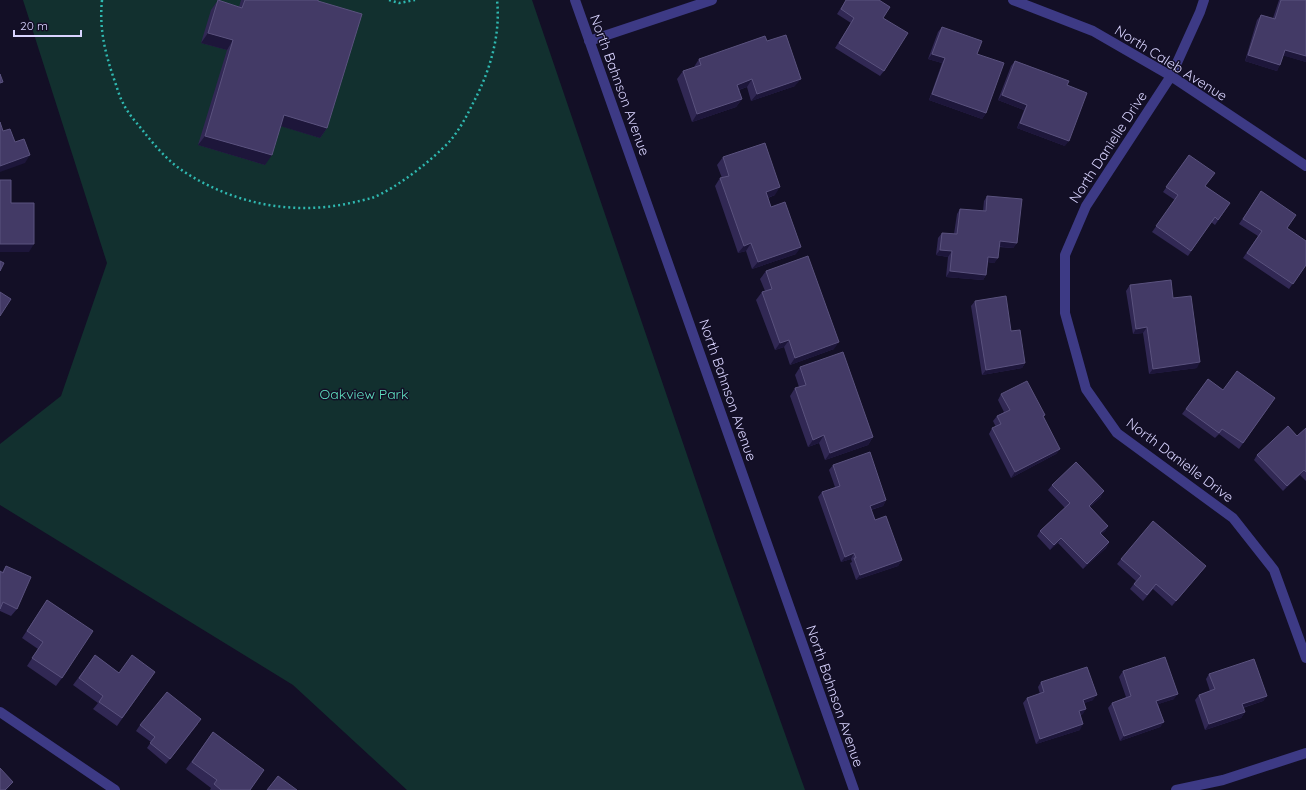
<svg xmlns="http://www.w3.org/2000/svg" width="1306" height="790" font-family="Quicksand,sans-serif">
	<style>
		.green { fill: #12302f }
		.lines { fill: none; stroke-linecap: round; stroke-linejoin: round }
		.path { stroke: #2fb8b0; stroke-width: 2.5; stroke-dasharray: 2 3; stroke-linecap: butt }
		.minor { stroke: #3d3a85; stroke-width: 10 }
		.wall { fill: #312854 }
		.shaded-wall { fill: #1d163a }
		.building { fill: #433a66; stroke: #5a527e }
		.labels { text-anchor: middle; stroke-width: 3; stroke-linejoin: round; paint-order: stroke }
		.street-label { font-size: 14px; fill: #d9d4ff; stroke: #130f26 }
		.park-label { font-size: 14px; fill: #5fe0c0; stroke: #130f26 }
	</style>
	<rect width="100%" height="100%" fill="#130f26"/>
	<!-- green -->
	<path class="green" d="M23,0h509l184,540 89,250h-398l-114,-105 -293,-180v-61l61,-48 46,-133z"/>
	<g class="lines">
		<!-- path -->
		<path class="path" d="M102,0c-3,28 3,53 12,79 3,8 5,17 9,24 5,11 14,20 21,29 11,14 24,29 39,39 49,32 106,44 163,33 9,-2 18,-4 26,-6 25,-10 59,-37 78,-57 9,-11 16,-23 22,-36 17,-31 29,-69 25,-105
			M389,0l10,3 16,-3"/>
		<!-- minor -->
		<path class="minor" d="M575,0l279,790
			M1013,0l80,31 78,45 135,90
			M1204,0l-4,12 -29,64 -85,130 -21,49v58l21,76 31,44 116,85 41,52 32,88
			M589,41l123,-41
			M0,712l115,78
			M1176,790l47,-10 83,-27"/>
	</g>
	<!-- wall -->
	<path class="wall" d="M218,0l21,7 2,-7h77l9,128 -7,10 -39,-12 -16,39 -67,-20 29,-95 -26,-7 10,-33z
		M846,0l37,18 1,53 -4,5 -45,-28 16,-25 -14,-9z
		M1279,0h27v62l-23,-7 -6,16 -32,-10 12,-41 4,-5 12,3z
		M942,27l35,27 9,59 -4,6 -53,-19 13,-37 -14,-4 10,-27z
		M767,41l28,45 -44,15 -4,-14 -8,3 3,9 -6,8 -44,15 -15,-43 6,-8 11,-4 5,-8z
		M1015,61l50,85 -48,-18 7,-18 -26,-10 13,-34z
		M1189,155l16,31 25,17 -15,22 -4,-3 -23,34 -36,-24 23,-32 -12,-8z
		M723,157l52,38 -7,3 3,9 25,47 -44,15 -6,-18 -8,2 -23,-67 5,-8h2l-5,-13z
		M1261,191l26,37 19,37 -17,24 -46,-31 15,-22 -19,-12z
		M987,196l30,47 -4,5 -14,-1 -1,11 -4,5 -6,-1 -2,13 -3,5 -37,-3 2,-20 -12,-2 2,-17 4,-5 12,1 3,-20 3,-5 23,2 1,-10z
		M766,271l68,78 -44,16 -6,-18 -9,3 -19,-50 6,-8 3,-1 -5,-12z
		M1130,285l67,83 -48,6 -6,-41 -10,1 -7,-43z
		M975,301l36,30 14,32 -3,5 -40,7 -11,-69z
		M800,367l73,70 -5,8 -43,15 -6,-17 -11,4 -18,-51 5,-8 4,-1 -4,-12z
		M1208,379l15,11 52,8 -36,51 -20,-15 -4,4 -33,-24z
		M1001,394l44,21 -2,2 17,32 -4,5 -45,24 -22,-44 3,-6 4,-1 -3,-6 4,-5 7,-4 -6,-12z
		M1306,428v53l-6,-6 -17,16 -29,-31 3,-5 40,-19z
		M833,465l53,35 -3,6 -12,4 4,10 27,40 -4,6 -42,14 -6,-17 2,-1 -1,-3 -10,3 -23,-65 4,-5 13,-5 -6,-17z
		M1052,485l49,12 -11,10 18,19 -3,5 -4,3 8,8 -3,6 -23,21 -25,-26 -8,7 -13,-14 3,-5 25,-23 -17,-18z
		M1121,559l85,7 -4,5 -30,35 -19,-17 -10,12 -13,-12 6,-8 -19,-17z
		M6,566l11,43 -6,7 -11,-5v-40l2,1z
		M47,600l15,78 -6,8 -29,-20 11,-17 -16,-11z
		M95,655l24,18 36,-1 -38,54 -24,-17 5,-6 -25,-18z
		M1123,671l51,28 -16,5 6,18 -4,5 -40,14 -12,-33 4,-5 14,-6 -7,-20z
		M1209,674l58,22 -4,5 -20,7 2,4 -4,6 -36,12 -10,-30 4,-5 11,-4 -4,-12z
		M1041,682l52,18 -9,3 -1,11 -3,1v15l-44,14 -13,-41 4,-5 13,-4 -2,-7z
		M198,724l-32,40 -19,-16 4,-6 -15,-11 4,-6z
		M213,732l37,58h-40l1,-2 -25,-19z"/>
	<!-- shaded-wall -->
	<path class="shaded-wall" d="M208,33l25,7 -6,10 -26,-7z
		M1285,50l21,6v6l-25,-7z
		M932,54l13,4 -3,5 -14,-4z
		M1248,55l32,10 -3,6 -32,-10z
		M752,79l-5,8 -16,5 6,-7z
		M801,79l-6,7 -44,15 6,-7z
		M932,94l54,19 -4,6 -53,-19z
		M1002,95l25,10 -3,5 -26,-10z
		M742,99l-6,8 -44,15 5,-8z
		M284,115l43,13 -7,10 -43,-13z
		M1020,123l49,18 -4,5 -48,-18z
		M205,136l67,19 -7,10 -67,-20z
		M30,155l-5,8 -25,9v-6z
		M780,187l-5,8 -14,5 5,-8z
		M1000,241l17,2 -4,5 -17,-2z
		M751,243l-5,8 -8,2 6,-7z
		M0,244h34l-5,8h-29z
		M801,247l-5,7 -44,15 6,-7z
		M940,250l12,1 -4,6 -12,-2z
		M988,257l10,1 -4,5 -9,-1z
		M950,271l36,4 -3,5 -37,-3z
		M1147,327l-4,6 -10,1 3,-5z
		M789,340l-5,7 -9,3 5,-7z
		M839,342l-5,7 -44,16 5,-7z
		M1200,362l-3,6 -48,6 4,-5z
		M1025,363l-3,5 -40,7 4,-5z
		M824,435l-5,8 -11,4 5,-7z
		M873,437l-5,8 -43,15 5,-7z
		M1060,449l-4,5 -45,24 4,-6z
		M1304,470l-4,5 -17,16 4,-5z
		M1104,491l-3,6 -16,14 4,-5z
		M886,500l-3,6 -17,5 4,-5z
		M1108,526l-3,5 -8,8 3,-6z
		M1061,538l-3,5 -8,7 4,-5z
		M1109,542l-3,6 -23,21 4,-5z
		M854,553l-3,6 -10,3 4,-5z
		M902,560l-4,6 -42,14 4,-5z
		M1206,566l-4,5 -30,35 4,-5z
		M1178,694l-4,5 -21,7 3,-5z
		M1097,695l-4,5 -13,5 3,-5z
		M1267,696l-4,5 -25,8 4,-5z
		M1086,709l-3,5 -7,3 3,-6z
		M1245,712l-4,6 -36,12 4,-6z
		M1164,722l-4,5 -40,14 4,-5z
		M1083,724l-3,6 -44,14 4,-5z
		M13,782l-6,8h-2z"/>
	<!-- building -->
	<path class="building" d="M218,0l24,8 3,-8h73v1l44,13 -35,114 -43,-13 -12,40 -67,-19 28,-96 -25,-7z
		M846,0h33l11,7 -7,11 25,15 -24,38 -45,-28 15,-25 -13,-9z
		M1281,0h25v56l-21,-6 -5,15 -32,-10 13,-40 14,4z
		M942,27l40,14 -5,13 27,9 -18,50 -54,-19 13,-36 -13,-4z
		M786,35l15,44 -44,15 -5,-15 -15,6 5,14 -45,15 -14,-43 18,-6 -2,-6 66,-23 2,5z
		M1015,61l54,20 -2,4 20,8 -18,48 -49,-18 7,-18 -25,-10z
		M0,74l3,8 -3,1z
		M0,122l3,9 7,-2 5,13 9,-3 6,16 -30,11z
		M765,143l15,44 -14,5 5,15 14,-5 16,45 -43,15 -7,-19 -7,3 -24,-68 9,-2 -6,-19z
		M1189,155l26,18 -10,13 25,17 -12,17 -3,-3 -24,34 -35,-25 22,-31 -12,-8z
		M0,180h11v23h23v41h-34z
		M1261,191l35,24 -9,13 19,13v24l-13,19 -46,-31 15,-22 -19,-12z
		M987,196l35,3 -5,44 -17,-2 -2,17 -10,-1 -2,18 -36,-4 2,-20 -12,-1 2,-17 15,1 3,-25 26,2z
		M808,256l31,86 -44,16 -6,-18 -9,3 -18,-51 10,-3 -6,-18z
		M0,261l4,2 -4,8z
		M1171,280l2,18 18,-2 9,66 -47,7 -6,-42 -11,2 -6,-44z
		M0,292l11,7 -11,17z
		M1006,296l5,35 9,-1 5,33 -39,7 -11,-69z
		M843,352l30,85 -43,16 -6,-18 -11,5 -18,-52 11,-3 -6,-18z
		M1237,371l38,27 -32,45 -21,-14 -3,4 -33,-24 22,-30 15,11z
		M1027,381l18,34 -2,1 17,33 -45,23 -23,-44 9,-4 -4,-8 13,-6 -9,-16z
		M1288,426l9,10 9,-8v44l-2,-2 -17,16 -30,-31z
		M870,452l16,48 -16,6 5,14 11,-4 16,44 -42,15 -6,-17h2l-2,-5 -9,4 -23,-65 18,-6 -7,-21z
		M1076,462l28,29 -15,15 19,20 -8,7 9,9 -22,22 -26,-26 -7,7 -14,-14 30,-28 -18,-18z
		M1153,521l53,45 -30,35 -20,-17 -9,11 -13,-11 7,-8 -20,-17z
		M6,566l25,11 -14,32 -14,-7 -3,7v-38l3,2z
		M47,600l46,31 -31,47 -30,-20 11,-16 -16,-11z
		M95,655l24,18 13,-18 23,17 -33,46 -23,-16 4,-6 -24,-18z
		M1165,657l13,37 -22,7 8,21 -40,14 -12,-33 19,-7 -8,-25z
		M1254,659l13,37 -25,8 3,8 -36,12 -10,-29 16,-6 -6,-15z
		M1087,667l10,28 -14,5 3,9 -7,2 4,13 -43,15 -13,-41 17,-6 -3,-10z
		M167,692l34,27 -31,40 -20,-16 5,-6 -15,-12z
		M213,732l51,38 -14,20h-29l-7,-6 3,-4 -25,-18z
		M0,768l13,14 -8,8h-5z
		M278,776l19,14h-30z"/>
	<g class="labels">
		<!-- street labels -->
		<g class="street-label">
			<text transform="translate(1171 63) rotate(32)" y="5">North Caleb Avenue</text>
			<text transform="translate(620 85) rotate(70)" y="5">North Bahnson Avenue</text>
			<text transform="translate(1108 147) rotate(-57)" y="5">North Danielle Drive</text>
			<text transform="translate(728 390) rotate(71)" y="5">North Bahnson Avenue</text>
			<text transform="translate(1180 460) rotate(37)" y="5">North Danielle Drive</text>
			<text transform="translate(835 696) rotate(71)" y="5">North Bahnson Avenue</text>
		</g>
		<!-- park labels -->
		<g class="park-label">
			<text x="364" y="399">Oakview Park</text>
		</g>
	</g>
	<!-- scale -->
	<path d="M14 30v6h67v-6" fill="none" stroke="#d9d4ff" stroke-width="2"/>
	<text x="20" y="30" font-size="12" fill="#d9d4ff" stroke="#130f26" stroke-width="3" paint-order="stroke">20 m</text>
</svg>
